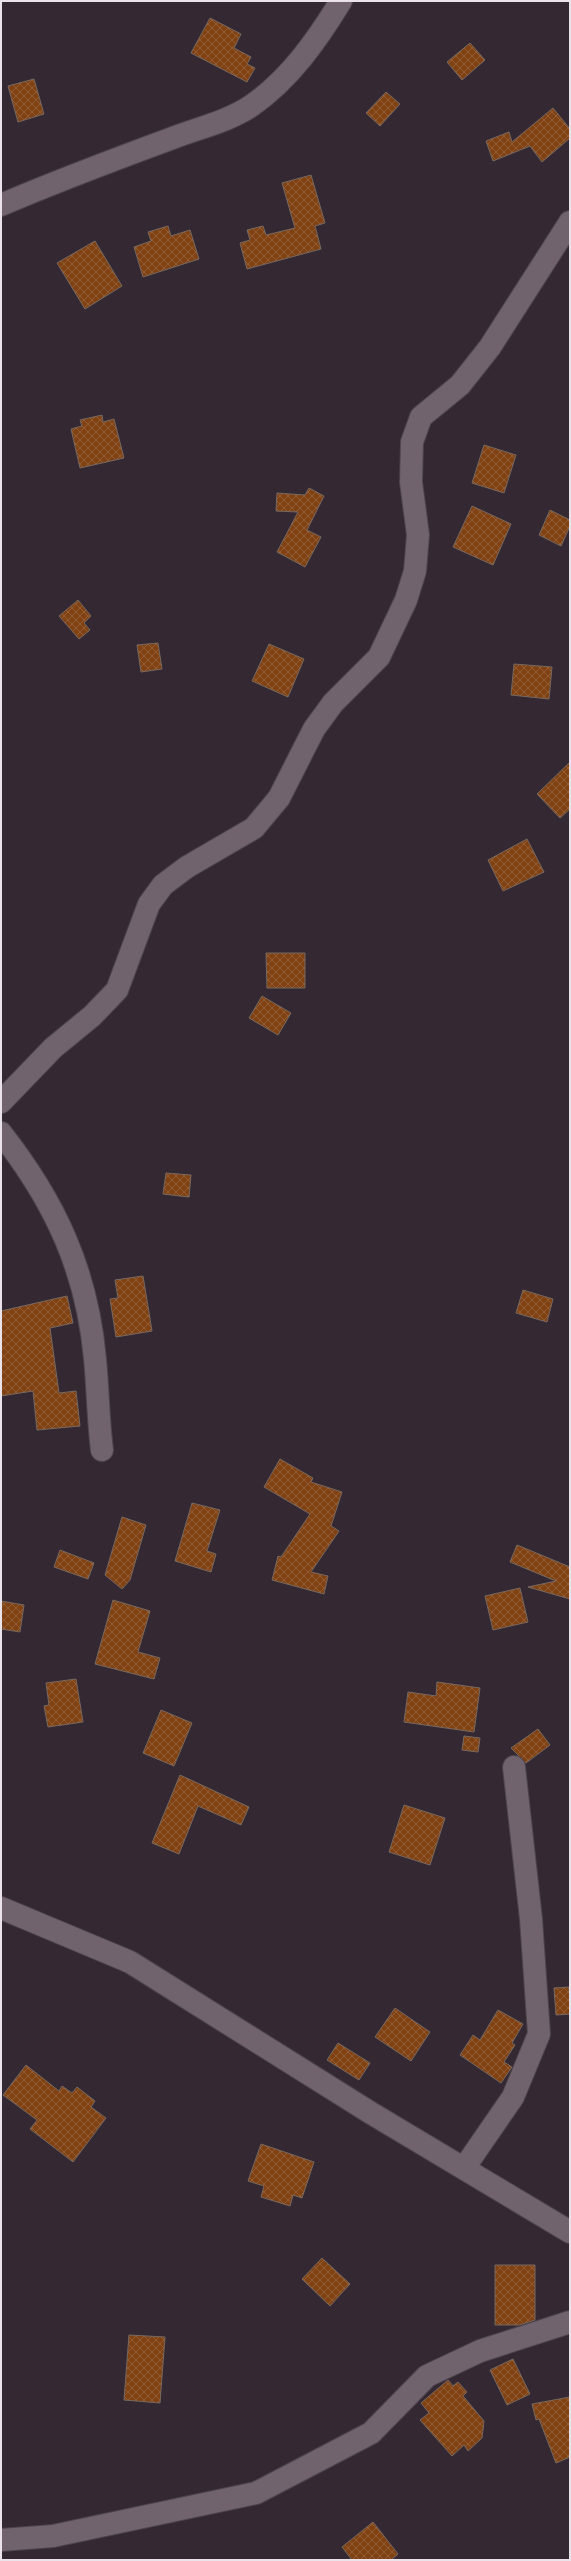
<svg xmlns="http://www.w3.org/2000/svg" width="571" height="2561" font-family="Cabin,sans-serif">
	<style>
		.building { fill: url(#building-cross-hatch); stroke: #776960 }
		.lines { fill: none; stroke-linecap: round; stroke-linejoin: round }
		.minor-casing { stroke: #4d444c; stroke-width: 24 }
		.minor { stroke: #70636e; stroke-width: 22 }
	</style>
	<defs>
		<pattern id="building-cross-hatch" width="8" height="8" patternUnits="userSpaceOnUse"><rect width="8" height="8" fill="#804113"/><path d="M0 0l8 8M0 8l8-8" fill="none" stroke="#925c35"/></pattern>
	</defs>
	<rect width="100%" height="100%" fill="#342933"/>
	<!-- building -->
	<path class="building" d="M210,18l31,16 -7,14 17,9 -4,7 8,4 -8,14 -56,-29z
		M470,43l15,17 -23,20 -15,-18z
		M34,79l10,35 -26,8 -10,-36z
		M386,92l14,12 -20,22 -14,-13z
		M553,108l17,21v9l-28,24 -12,-16 -37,15 -7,-20 23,-9 3,10z
		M311,175l14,48 -10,3 6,23 -74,20 -7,-26 10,-3 -3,-10 16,-4 3,9 29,-7 -13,-45z
		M168,226l3,10 19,-6 9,29 -56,18 -9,-30 17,-6 -3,-9z
		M95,241l27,45 -37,23 -28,-46z
		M102,415l1,7 11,-3 10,39 -44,10 -9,-39 11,-3 -2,-6z
		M484,445l32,10 -12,38 -32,-10z
		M309,488l15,8 -17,34 14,7 -16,30 -28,-15 21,-40 -22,-1 1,-18 28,2z
		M472,506l39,18 -18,41 -40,-18z
		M550,510l20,10v6l-9,20 -22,-11z
		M78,600l13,16 -7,7 6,7 -11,9 -20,-23z
		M158,643l4,26 -21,3 -4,-27z
		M269,644l35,15 -16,38 -36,-16z
		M514,664l38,3 -3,32 -38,-4z
		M570,762v47l-10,9 -23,-24z
		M527,839l17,33 -41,19 -15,-31z
		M266,953h39v35h-38z
		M262,996l29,17 -13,22 -29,-17z
		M166,1173l25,2 -2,22 -26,-3z
		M143,1276l9,55 -36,6 -6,-38 8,-1 -3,-18z
		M523,1290l30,9 -6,23 -31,-9z
		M67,1296l6,27 -23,5 9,65 17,-2 4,35 -43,4 -4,-39 -32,5v-85z
		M280,1459l33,19 -2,4 31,10 -11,34 8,5 -28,41 17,4 -4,18 -52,-14 6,-24 3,1 29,-43 -46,-27z
		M192,1503l28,7 -13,41 9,3 -5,18 -36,-11z
		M122,1517l24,8 -16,55 -8,9 -17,-14z
		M517,1545l53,22v32l-42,-12 28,-6 -46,-19z
		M60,1550l34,13 -6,16 -34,-12z
		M520,1588l8,34 -35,8 -8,-34z
		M113,1600l37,11 -12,41 22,6 -6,21 -59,-15z
		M1,1601l23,4 -4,27 -19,-3z
		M76,1679l7,43 -35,5 -4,-21 5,-1 -3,-22z
		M437,1682l43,6 -6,44 -70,-10 4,-30 28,4z
		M161,1710l31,13 -18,43 -31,-13z
		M538,1729l12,16 -24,18 -15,-15z
		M464,1736l16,2 -2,14 -16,-2z
		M180,1775l69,32 -8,18 -43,-19 -19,48 -27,-11z
		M404,1805l41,13 -15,47 -41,-13z
		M569,1987l1,27 -14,1 -2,-27z
		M395,2008l35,24 -19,29 -36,-24z
		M498,2010l25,14 -11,19 3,2 -11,17 8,5 -11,16 -41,-28 13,-20 7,5z
		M338,2043l32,20 -11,17 -32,-20z
		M26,2065l33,26 3,-5 10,7 5,-6 18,14 -4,6 15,11 -33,44 -43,-33 7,-9 -34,-25z
		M261,2144l53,18 -12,36 -9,-3 -3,11 -29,-9 3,-11 -16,-5z
		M322,2258l28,26 -20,22 -28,-27z
		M495,2265h40v55l-15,5h-25z
		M129,2335l36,2 -5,66 -36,-3z
		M513,2359l17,35 -23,11 -17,-35z
		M448,2380l5,6 5,-4 9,10 -4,4 21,25 -2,17 -14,13 -4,-6 -12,11 -32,-36 9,-7 -8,-10z
		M570,2397v60l-14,6 -17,-44 -3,1 -4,-16z
		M373,2522l25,32 -7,6h-39l-10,-13z"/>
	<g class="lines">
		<defs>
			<path id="minor" d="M1,205c56,-24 112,-45 169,-66 28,-11 57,-17 81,-33 39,-27 66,-66 90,-105
				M1,1102l52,-54 39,-32 25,-26 32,-86 14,-19 24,-18 67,-39 25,-30 35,-69 19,-26 46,-46 27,-57 9,-29 3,-36 -7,-53 1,-40 9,-25 39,-32 30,-38 80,-125
				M1,1133c54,69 86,137 94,226 3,30 3,60 7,91
				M1,1908l129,54 241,151 199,119
				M464,2168l49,-71 26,-63 -8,-115 -17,-152
				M1,2540l52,-4 203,-43 115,-60 56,-57 53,-25 90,-29"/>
		</defs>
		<!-- minor casing -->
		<use href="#minor" class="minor-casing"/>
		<!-- minor -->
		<use href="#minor" class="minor"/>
	</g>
	<!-- border -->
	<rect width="571" height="2561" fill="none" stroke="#eae3e9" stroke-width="4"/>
</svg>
